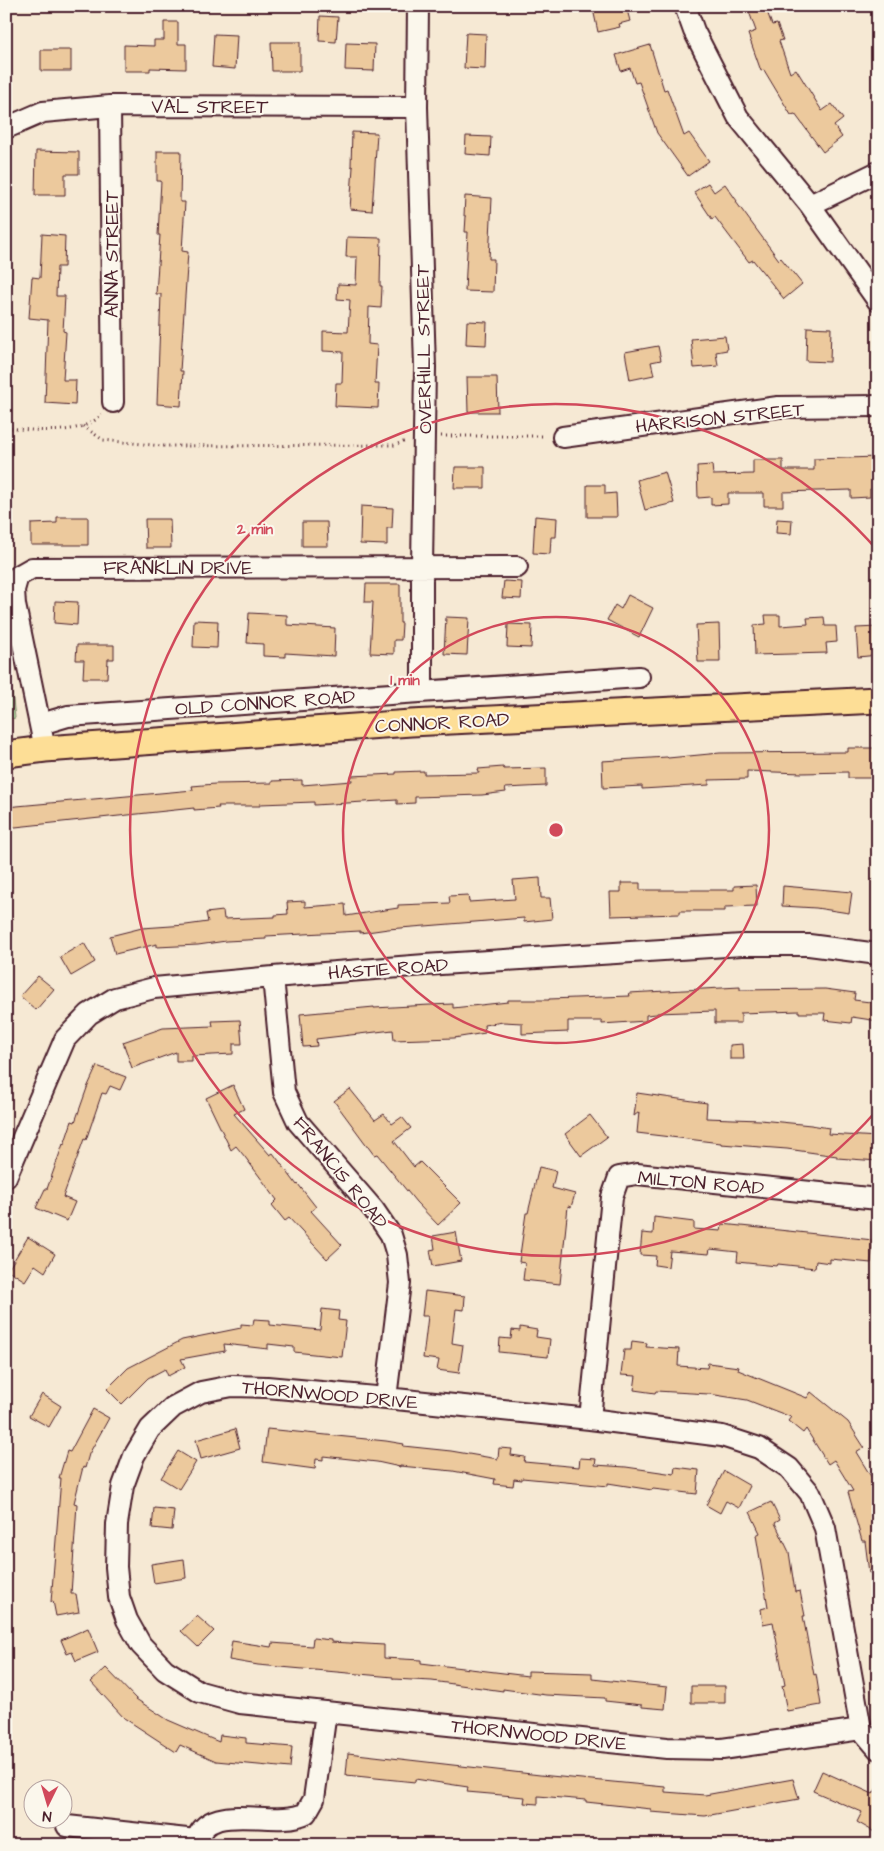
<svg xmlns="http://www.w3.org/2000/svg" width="884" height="1851" font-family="'Architects Daughter',sans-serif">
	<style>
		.green { fill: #b5e9aa; stroke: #80846a }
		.building { fill: #ecc99d; stroke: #4a1f2b }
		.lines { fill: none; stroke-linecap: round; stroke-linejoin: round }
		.minor-casing { stroke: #4a1f2b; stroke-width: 24 }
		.major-casing { stroke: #4a1f2b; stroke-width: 29 }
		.path { stroke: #4a1f2b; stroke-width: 3; stroke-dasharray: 1 4; stroke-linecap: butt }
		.minor { stroke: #fbf7ec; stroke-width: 20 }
		.major { stroke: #fdde96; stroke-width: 25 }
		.ring { fill: none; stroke: #d1495b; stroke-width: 2.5 }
		.labels { text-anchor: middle; stroke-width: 4; stroke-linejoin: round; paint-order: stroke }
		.street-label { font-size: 19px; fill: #4a1f2b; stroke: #fbf7ec }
		.centre { fill: #d1495b; stroke: #fbf7ec; stroke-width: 2.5 }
		.ring-label { font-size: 15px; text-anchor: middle; font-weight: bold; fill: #d1495b; stroke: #fbf7ec; stroke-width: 4; stroke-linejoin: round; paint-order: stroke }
	</style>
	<rect width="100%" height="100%" fill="#f6e9d4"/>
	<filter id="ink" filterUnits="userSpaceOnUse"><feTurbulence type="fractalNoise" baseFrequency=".02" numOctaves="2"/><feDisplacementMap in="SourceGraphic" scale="10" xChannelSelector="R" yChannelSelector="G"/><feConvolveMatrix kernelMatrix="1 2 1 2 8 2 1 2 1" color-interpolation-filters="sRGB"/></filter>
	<g filter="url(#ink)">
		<!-- green -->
		<path class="green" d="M6,638l9,80 -9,2z"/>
		<!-- building -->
		<path class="building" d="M605,6h21l4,15 -11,3 1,3 -22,5 -5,-23z
			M747,6h18l7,19 5,-1 6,16 -4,1 11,32 6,-4 26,42 10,-7 11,15 -9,7 8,11 -19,15 -28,-38 -4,1 -27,-45 -3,1 -13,-37 8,-3z
			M320,16l18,1 -2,25 -17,-1z
			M164,22h14v22h8v25l-36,-1v3h-26v-26l30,1v-6h10z
			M466,33l20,1 -1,35 -21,-1z
			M214,34l23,1 -2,34 -23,-2z
			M271,42h29v29h-28z
			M346,43l29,1 -1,27 -29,-1z
			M650,45l14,45 3,-1 17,47 5,-3 20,28 -21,15 -31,-43 -18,-51 -4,1 -5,-15 -9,3 -5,-16z
			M41,50h30v21h-30z
			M352,132l25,1 -5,78 -22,-2 3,-42 -2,-1z
			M466,136l25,1 -1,19 -25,-2z
			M36,151l43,1v22h-14v21h-30z
			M157,151h24l-1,51h5l-3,49 6,1 -8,119h3l-2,35 -24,-2 4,-110h-5l4,-59h-2l3,-54h-4z
			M708,183l6,9 11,-8 12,17 -1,1 43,58 2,-2 21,26 -18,15 -31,-39 -4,2 -34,-45 -3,2 -18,-27z
			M465,196l27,2 -3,61h5l-1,33 -28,-1 3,-59h-3l1,-16h-2z
			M42,234l23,2 -1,31h-7l-1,29h9l-2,35 3,1 -3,48h13l-1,25 -30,-2 3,-83 -19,-2 3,-41 8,1z
			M347,237l34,1 -1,48h2l-1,22 -12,-1 -1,37 9,1 -2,39h4l-1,24 -43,-2 1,-23h6l1,-31 -20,-1v-20l25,1 2,-32 -13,-1 1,-15 18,1 1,-28h-11z
			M467,321l20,1 -1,23 -20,-1z
			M807,327l24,1 -1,34 -24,-1z
			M725,336l2,14 -11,2 2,14 -24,2 -3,-29z
			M658,346l3,14 -10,2 3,13 -24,5 -5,-28z
			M467,377h30l1,35h-30z
			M878,457v32h-8v8l-19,1v-8l-68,2v14h-19v-13h-36v11l-17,1v-8l-13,1 -1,-32 15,-1 1,10 40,-1v-14h30v10h31v-11z
			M455,467h30v21h-31z
			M665,472l9,31 -29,7 -8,-30z
			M587,485h18v9l11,-1 1,24h-30z
			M361,506l32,2 -1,20h-5v17l-27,-1z
			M535,516l22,2 -1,19h-5l-1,17 -17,-1z
			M57,517h31v28h-57v-21l26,-1z
			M145,519h25l1,29h-25z
			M777,519l15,1 -1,14 -15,-1z
			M302,522h25l1,24h-26z
			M504,581l18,1 -1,17 -19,-1z
			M366,584h34v39h2l-1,17h-7v14l-24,-1 3,-51h-8z
			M628,595l25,13 -14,29 -32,-17 8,-15 6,4z
			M55,601l23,1 -1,23 -23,-2z
			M249,613l38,2v10l48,3 -1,28 -49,-3v4l-22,-1v-12l-16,-1z
			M765,615h15v11l28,-2 -1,-6 17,-1 1,9h11l1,16 -11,1 1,10 -72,2 -1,-30 12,-1z
			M446,617l23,1 -2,37 -23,-1z
			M194,620l24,1 -1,27 -24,-1z
			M508,624l24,1 -1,23 -24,-1z
			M719,624l1,38h-22l-2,-37z
			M878,627v28l-20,2 -2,-29z
			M77,645h37v14h-6l-1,19h-24l1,-18h-8z
			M848,748h28v30h-28v-6l-46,1 -55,-2v8l-38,1v5l-67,4v-3l-39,2 -1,-27 65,-4 1,1 52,-5 128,-1z
			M503,767l1,2 42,-1v18l-41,2 1,4 -24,3 -67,2v6l-18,1v-4l-83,5v-3l-54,2v2h-42l1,2 -25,2v-2l-188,20v-21l187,-17 -1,-4 23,-2 57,-1v-2l30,-1v5l50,-4 -1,-5 45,-2v-2l28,-1v3l55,-1 -1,-4z
			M540,878l1,20h9l2,21 -28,3v-4l-136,11 -28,4v-2l-94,5v3l-40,2 -28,4 -41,2v-3l-42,10 -5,-18 32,-8 44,-3 22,-3 -2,-9 17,-2 1,8 51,-2v-2l13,-1 -1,-12 18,-1v6l40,-3 1,12 52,-8v-3l52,-2 -1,-7 19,-1 1,7 46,-3 -2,-19z
			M621,883h19v7h94v-4l22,-1 1,21 -32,1v4h-45v3l-69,2 -1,-24h11z
			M783,886l69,6 -3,21 -33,-5 -34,-2z
			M84,943l11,19 -24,14 -11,-19z
			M38,976l16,13 -18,21 -16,-14z
			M740,987v3l85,-1 30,4 -1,7 24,3v18l-26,-4 -1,6 -27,-3 1,-7h-26v-2l-58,2v10h-26v-12l-58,2v1l-11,1v6l-44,3v-3h-34v11l-46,2v-11l-19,-1 -19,3 1,8 -31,5 -60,2 -1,-10 -77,9 1,7 -14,1 -3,-33 74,-7v1l56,-3 23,-1v4l55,-6v-2h41v-1l81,-3 -1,-3z
			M240,1020l2,24h-9v10l-41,2v5h-16v-9l-44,16 -9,-26 40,-14 50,-2 -1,-5z
			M743,1044l1,15h-14v-14z
			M97,1066l29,11 -6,13 -10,-4 -4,8 -4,-1 -16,47 -2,-1 -21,58 12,5 -8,19 -31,-13 9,-19h2l16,-45 1,1 8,-24 3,1 12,-34z
			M233,1085l11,24 -10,5 36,41 3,-2 24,32 1,-1 18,23 -5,4 31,34 -15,14 -38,-41 -4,3 -13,-16 5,-5 -32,-43 -9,-11 -5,4 -25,-52z
			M350,1089l25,31 9,-6 8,10 10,-7 9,11 -17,13 20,26 6,-5 41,41 -23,22 -22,-23 -39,-48 -3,1 -40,-54z
			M637,1093l70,10 -1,15 54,2 51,5 18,3 -1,6 50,3v24l-41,-3v-2l-50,-7 -66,-5v-1l-84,-10 2,-21 -5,4z
			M590,1115l17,22 -26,19 -16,-22z
			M539,1167l17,4 -4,17 23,6 -4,13 -3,-1 -8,78 -37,-4 2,-17 -6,-1 7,-49h2z
			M654,1217l40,5v7l27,2 1,-7 151,16 -2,23 -41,-4v4l-14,-2 -1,7 -37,-4 -1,2 -40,-4 1,-10 -28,-3 -1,5 -39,-3 -2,16 -13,-2 1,-9 -16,-1 2,-22 11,1z
			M456,1232l5,29 -28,5 -3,-16 5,-1 -2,-13z
			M28,1237l27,17 -10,18 -10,-7 -10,16 -17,-11z
			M425,1291l40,5 -1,14 -8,-1 -4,34 11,2 -4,28 -22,-3 2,-10 -16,-2 5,-42h-6z
			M322,1309l17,2 -1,9 8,1 -4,36 -48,-5v-5l-26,-3v5l-44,-5 1,7 -44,8 4,8 -17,9 -3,-7 -17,9 -26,26 -15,-15 21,-21 54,-28 59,-12v-4l12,1 1,-6 16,1v5l50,5z
			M520,1327l17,3 -1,7 14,2 -2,18 -49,-5 1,-14 11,1 1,-9 8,1z
			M632,1341l15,2 -1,4 33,2 -1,17 29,2 1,-5 31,4 -1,3 69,28 4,-6 37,30 16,25 -8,5 22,36v84l-9,1 -4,-32h-3l-14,-49 5,-1 -19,-31 -6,4 -22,-35 -3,4 -15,-12 3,-4 -44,-17 -38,-6 -53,-3 -1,2 -21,-3 2,-14 -15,-1 3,-25h7z
			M42,1394l19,12 -12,21 -20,-11z
			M93,1409l16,9 -20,36 -4,14 -2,-1 -9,36 3,1 -6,90h5l3,18 -23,4 -3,-15 -2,1 10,-124h-2l8,-27 3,1z
			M235,1429l5,19 -39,11 -5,-19z
			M267,1429l119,12 18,3 -1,2 48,5 47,8 1,-11 13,1 -1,6 14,2 -1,5 55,5 1,-9 16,1 -1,6 31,2 48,7 1,-7 24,3 -2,24 -44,-5 -1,1 -44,-7v3l-86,-8v2l-8,-1 -1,7 -19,-2 1,-5 -42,-8 -53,-5v1l-23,-5 -54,-6v4l-7,-1 -1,10 -52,-7z
			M178,1451l18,11 -17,27 -18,-11z
			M724,1471l26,15 -11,22 -13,-7 -6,12 -14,-8z
			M771,1502l9,18 -5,3 14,29 6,40 5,-1 5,25h-2l11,59 2,-1 5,31 -34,6 -5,-25 3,-1 -12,-63 -10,2 -2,-15 7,-2 -12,-72 4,-2 -10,-21z
			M154,1508l20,2 -2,20 -20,-2z
			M184,1559l2,19 -32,5 -3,-19z
			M197,1616l17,15 -16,16 -17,-16z
			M88,1628l10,24 -22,9 -4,-9 -5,2 -6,-14z
			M313,1638l18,2v2l53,3v13l37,2v3l107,13v-5l64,2v6l75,8 -2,22 -23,-2v-2l-37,-4v-3l-59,-3 -43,-6v2l-71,-10 -39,-2v-2l-135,-12 -29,-5 3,-19 39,6 1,-4 40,3z
			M106,1668l30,31 32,21 51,22 1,-7 26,3v5l46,4 -2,21 -74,-7 -36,-16 -4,7 -52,-34 -33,-36z
			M691,1686h34v17h-34z
			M348,1753l192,22 125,12v5l40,3 88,-16 6,20 -94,17 -55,-4 1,-3 -65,-7v-2l-48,-4v8l-14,-1 1,-6 -58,-5 1,-5 -53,-8v3l-69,-7z
			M822,1771l51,23 5,-8v48l-21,-12 5,-10 -49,-21z"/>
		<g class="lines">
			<defs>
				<path id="minor" d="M418,6l-1,101 8,260 -3,199v125
					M685,6l9,25 44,86 72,88 68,96
					M110,106l3,296
					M6,128l37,-16 67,-6 307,1
					M810,205l68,-33
					M563,437l215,-30 100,-1
					M41,724l27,-8 571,-39
					M45,749l-30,-144 -1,-15 4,-14 14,-8 485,-1
					M273,977l11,115 14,30 76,88 17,25 6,20 3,28 -14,115
					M6,1177l59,-138 24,-25 26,-16 39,-10 119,-11 152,-12 317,-20h67l69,9
					M590,1419l22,-222 7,-20 18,-3 241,25
					M861,1729l-139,20 -55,-1 -427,-45 -40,-11 -35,-22 -24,-25 -14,-25 -8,-23 -3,-30 1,-43 6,-38 11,-30 16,-27 23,-22 28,-15 31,-6 35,1 119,11 204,21 132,17 37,12 30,20 21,25 15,35 36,201 17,20
					M67,1826l129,14
					M195,1845c11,-49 78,-15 111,-32l8,-14 12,-87"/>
				<path id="major" d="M6,754l39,-5 366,-26 467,-23"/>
			</defs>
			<!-- minor casing -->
			<use href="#minor" class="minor-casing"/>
			<!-- major casing -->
			<use href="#major" class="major-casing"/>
			<!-- path -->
			<path class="path" d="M83,426l20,14 59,6 232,-1 12,-4
				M6,428c28,2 76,9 96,-14
				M441,436h104"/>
			<!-- minor -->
			<use href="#minor" class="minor"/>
			<!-- major -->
			<use href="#major" class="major"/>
		</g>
	</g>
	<!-- distance rings -->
	<g class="ring">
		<circle cx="556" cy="830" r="213"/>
		<path d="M878 1109A426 426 0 1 1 878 551"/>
	</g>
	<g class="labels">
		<!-- street labels -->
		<g class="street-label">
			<text x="210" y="113">VAL STREET</text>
			<text transform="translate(111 254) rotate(-90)" y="7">ANNA STREET</text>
			<text transform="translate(423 349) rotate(-91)" y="7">OVERHILL STREET</text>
			<text transform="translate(720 417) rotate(-6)" y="7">HARRISON STREET</text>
			<text x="178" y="574">FRANKLIN DRIVE</text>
			<text transform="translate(265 702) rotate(-4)" y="7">OLD CONNOR ROAD</text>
			<text transform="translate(442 722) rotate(-3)" y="7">CONNOR ROAD</text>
			<text transform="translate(388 968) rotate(-4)" y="7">HASTIE ROAD</text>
			<text transform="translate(341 1172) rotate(51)" y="7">FRANCIS ROAD</text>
			<text transform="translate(701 1182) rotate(5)" y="7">MILTON ROAD</text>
			<text transform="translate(330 1394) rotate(5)" y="7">THORNWOOD DRIVE</text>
			<text transform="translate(539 1734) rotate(6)" y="7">THORNWOOD DRIVE</text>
		</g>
	</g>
	<circle cx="556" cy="830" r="8" class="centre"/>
	<g class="ring-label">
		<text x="255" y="534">2 min</text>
		<text x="405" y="685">1 min</text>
	</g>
	<!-- margin -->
	<rect width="884" height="1851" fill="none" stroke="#fbf7ec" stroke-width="25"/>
	<rect x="12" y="12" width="859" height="1826" fill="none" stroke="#4a1f2b" stroke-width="2" filter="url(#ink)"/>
	<!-- north arrow -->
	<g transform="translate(48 1804) rotate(185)"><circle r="24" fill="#fbf7ec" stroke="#b4a19f"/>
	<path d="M0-4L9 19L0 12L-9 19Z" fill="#d1495b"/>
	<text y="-8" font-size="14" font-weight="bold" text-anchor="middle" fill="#4a1f2b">N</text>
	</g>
</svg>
